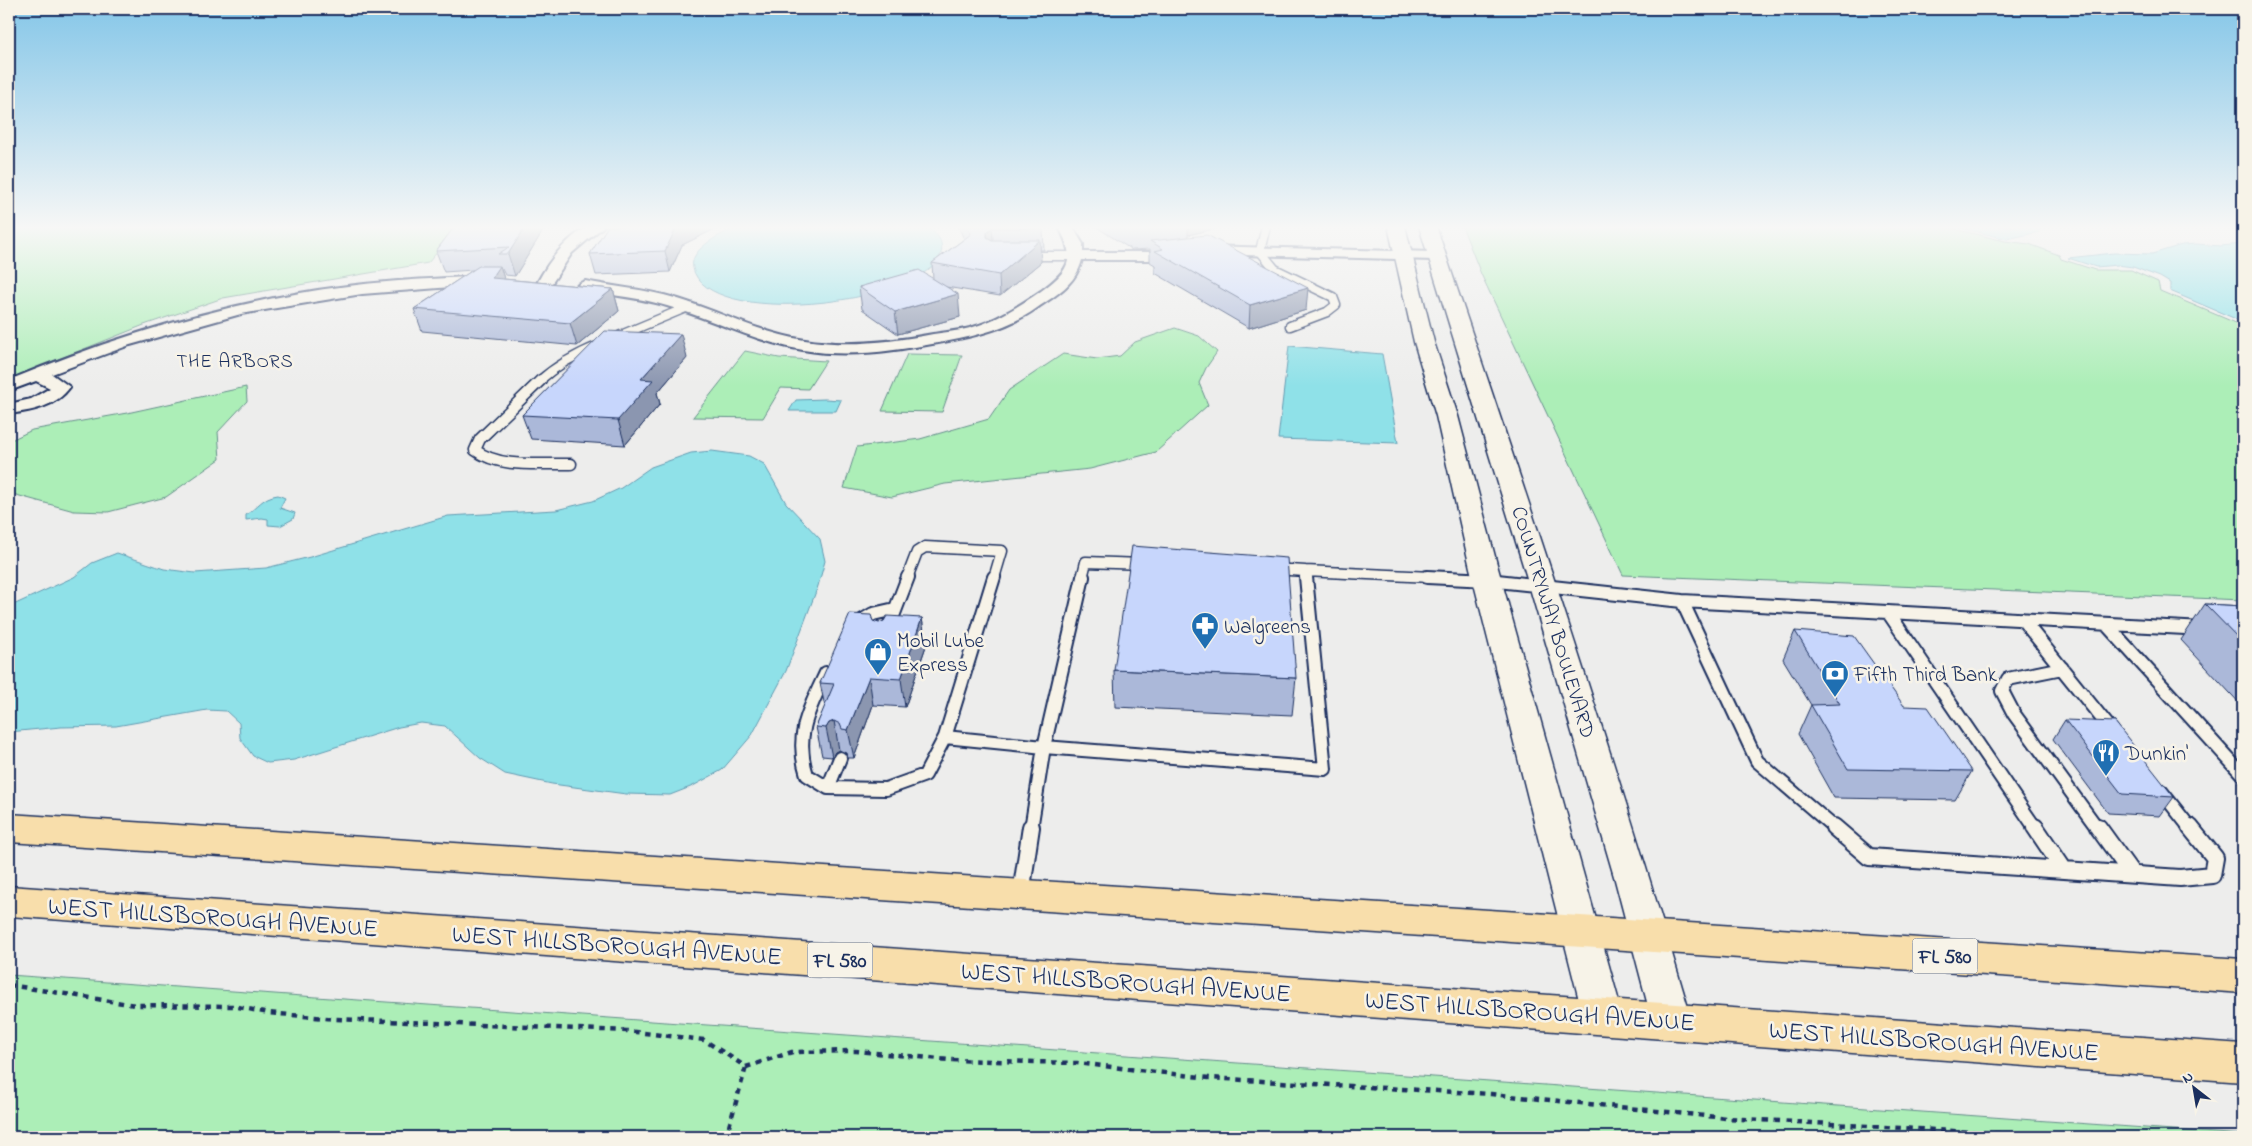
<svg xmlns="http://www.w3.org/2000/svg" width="2252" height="1146" font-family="'Indie Flower',sans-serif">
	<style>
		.green { fill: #aceeb7; stroke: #648e8a }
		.water { fill: #8fe1e8; stroke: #619ab1 }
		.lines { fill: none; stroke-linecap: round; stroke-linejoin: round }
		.lane-far3-casing { stroke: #1b2f5e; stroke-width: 11 }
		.lane-far2-casing { stroke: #1b2f5e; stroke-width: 13 }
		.lane-far1-casing { stroke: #1b2f5e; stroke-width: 16 }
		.lane-casing { stroke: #1b2f5e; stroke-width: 20 }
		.street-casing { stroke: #1b2f5e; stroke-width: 4 }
		.secondary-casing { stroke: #1b2f5e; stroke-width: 3 }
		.primary-casing { stroke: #1b2f5e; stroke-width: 3 }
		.path { stroke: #1b2f5e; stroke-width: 4.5; stroke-dasharray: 5.5 5.5; stroke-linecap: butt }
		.lane-far3 { stroke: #f7f3e8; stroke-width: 8 }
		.lane-far2 { stroke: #f7f3e8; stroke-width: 10 }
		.lane-far1 { stroke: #f7f3e8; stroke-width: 12 }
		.lane { stroke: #f7f3e8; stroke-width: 16 }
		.street { fill: #f7f3e8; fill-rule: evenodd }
		.secondary { fill: #f7f3e8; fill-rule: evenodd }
		.primary { fill: #f8deab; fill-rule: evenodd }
		.wall { fill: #abb8d9; stroke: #1b2f5e }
		.shaded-wall { fill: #8b96b0; stroke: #1b2f5e }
		.building { fill: #c7d6fc; stroke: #1b2f5e }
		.labels { text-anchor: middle; stroke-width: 5; stroke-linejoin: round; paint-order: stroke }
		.far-neighbourhood-label { font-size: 19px; letter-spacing: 1px; fill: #1b2f5e; stroke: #f7f3e8 }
		.shield { fill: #f7f3e8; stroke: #5d6a87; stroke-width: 1 }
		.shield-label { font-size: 20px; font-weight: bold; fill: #1b2f5e }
		.street-label { font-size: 21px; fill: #1b2f5e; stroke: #f7f3e8 }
		.poi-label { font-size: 21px; fill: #1b2f5e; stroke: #f7f3e8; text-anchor: start }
		.near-street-label { font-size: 25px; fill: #1b2f5e; stroke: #f7f3e8 }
	</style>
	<rect width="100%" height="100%" fill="#ededec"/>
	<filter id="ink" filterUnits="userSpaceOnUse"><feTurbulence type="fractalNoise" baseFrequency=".02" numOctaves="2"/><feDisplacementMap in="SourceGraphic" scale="10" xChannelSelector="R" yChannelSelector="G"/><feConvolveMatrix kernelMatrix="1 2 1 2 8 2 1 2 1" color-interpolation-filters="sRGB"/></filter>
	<g filter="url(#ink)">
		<!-- green -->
		<path class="green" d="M9,226h450l-31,37 -205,35 -79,27 -135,54z
			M1462,226h479l64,15 24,3 30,11 2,4 34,11h36l27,12 2,9 83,35v274l-620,-25 -142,-301z
			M1175,328l24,8 18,16 -11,16 -7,15 9,22 -52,47 -66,17 -145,15 -53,13 -48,-9 13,-41 63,-8 69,-20 20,-29 54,-36 34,5 23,-3 15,-14z
			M745,351l34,7 47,3 -18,28 -27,-1 -18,30 -70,-1z
			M907,354l55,1 -20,57 -60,-1z
			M246,387l1,14 -29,31 2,27 -54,38 -58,15 -34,-1 -65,-18v-52l23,-11 95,-17z
			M9,975l2234,160v2h-2234z"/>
		<!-- water -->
		<path class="water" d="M741,226h185c6,5 13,9 15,17 16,56 -233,92 -248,25 -5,-20 33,-37 48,-42z
			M1952,226h88l-1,6 -32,7z
			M2197,244l23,2 23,-2v78l-73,-31v-8l-10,-6 -27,-10 -16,-2 -21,2 -28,-9 46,-5 38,1 30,-9z
			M1289,346l93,8 16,89 -120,-4z
			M825,399l16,1 -5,11h-47l7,-11z
			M712,451l37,5 15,8 22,39 34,36 5,22 -7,25 -32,85 -34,64 -30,35 -29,16 -23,9 -44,-1 -74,-10 -47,-10 -25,-16 -35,-32 -24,-3 -22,4 -105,33 -26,3 -15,-7 -13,-18 -1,-15 -13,-12 -19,-1 -91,16 -55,1 -52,5v-125l65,-30 18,-14 25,-10 47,16 31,4 71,-5 44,-11 138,-41 108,-6 37,-9 28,-13 30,-21 40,-14z
			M278,495l7,3 -5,10 15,5 -2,6 -13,7 -12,-1v-6l-6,-1 -16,2v-5c12,-8 16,-18 32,-20z"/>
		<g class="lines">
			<defs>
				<path id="lane-far3" d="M1266,226l-6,25 15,18 58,28 3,8 -9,7 -37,14
					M1025,256h51
					M616,337l72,-30
					M539,381c18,-16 38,-27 60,-36"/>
				<path id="lane-far2" d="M541,380l-61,59 -5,11c25,19 66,13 96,14
					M1274,569l31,2
					M907,578l10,-26 8,-5 77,4 -8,27
					M1082,578l4,-16 57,2
					M1306,578l-1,-7 147,7"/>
				<path id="lane-far1" d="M994,577l-49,160 99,10 39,-170
					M1427,577l61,3 194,21 522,28
					M1682,601l75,160 79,68
					M1888,612l148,217
					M2022,619l91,113
					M858,623l15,-9 22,-5
					M2106,624l137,151
					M888,629l20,-52
					M2062,668l-54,11 -6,12 12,23 84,115
					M826,673c-17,36 -32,62 -19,102l21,13 58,1 39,-14 20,-38
					M828,788l12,-30
					M2161,791l30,38
					M1031,829l13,-82 281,22 -19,-192"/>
				<path id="lane" d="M1834,827l35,30 195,13 -29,-43
					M2098,827l34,47
					M2064,870l116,8 32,-3 3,-17 -25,-31
					M1021,894l10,-67"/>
				<path id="street" d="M588,226h16l-32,27 -22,33h-10l-3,-3c13,-24 28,-43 51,-57z
					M1058,226h14l11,18v8h68l55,-6 229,6 7,4 -7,4 -229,-6 -55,6h-69c-6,24 -26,35 -45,48 -29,21 -64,29 -99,35 -44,8 -90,15 -135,7 -47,-8 -91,-31 -136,-44 -26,-8 -55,-11 -82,-15l-5,-2 -3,-3 3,-3 5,-2c29,6 61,8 90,17 43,13 85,35 130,42 42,7 86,2 128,-6 12,-2 25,-3 37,-6 26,-7 49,-22 71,-37 29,-21 36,-33 17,-65z
					M485,276l5,2 3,3 -3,3 -128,10 -121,20 -111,31 -78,29 18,13c-14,20 -39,24 -61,27v-10l22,-5 19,-11 -14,-7 -27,10v-11c94,-39 190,-69 291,-87 61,-11 123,-14 185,-17z"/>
				<path id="secondary" d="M1388,226h17l29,116 24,74 40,152 125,448 -6,13 -14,5 -14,-5 -6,-13 -113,-448 -34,-152 -22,-74z
					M1419,226h17c89,264 178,528 256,795l-6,13 -14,5 -14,-5 -6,-13 -37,-141 -88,-302z"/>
				<path id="primary" d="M9,814l2234,145v34l-760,-53 -1474,-98z
					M9,886l2234,158v38l-2234,-166z"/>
			</defs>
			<!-- lane-far3 casing -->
			<use href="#lane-far3" class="lane-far3-casing"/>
			<!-- lane-far2 casing -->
			<use href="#lane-far2" class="lane-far2-casing"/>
			<!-- lane-far1 casing -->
			<use href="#lane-far1" class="lane-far1-casing"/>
			<!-- lane casing -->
			<use href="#lane" class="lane-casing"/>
			<!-- street casing -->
			<use href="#street" class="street-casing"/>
			<!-- secondary casing -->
			<use href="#secondary" class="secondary-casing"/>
			<!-- primary casing -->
			<use href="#primary" class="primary-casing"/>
			<!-- path -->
			<path class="path" d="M9,985l126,20 98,1 36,7 67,6 291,12 77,9 42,27
				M746,1067l46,-15 64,-1 94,9 127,3 132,15 282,16 235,24 332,19
				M726,1137l20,-70"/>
			<!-- lane-far3 -->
			<use href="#lane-far3" class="lane-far3"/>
			<!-- lane-far2 -->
			<use href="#lane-far2" class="lane-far2"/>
			<!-- lane-far1 -->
			<use href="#lane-far1" class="lane-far1"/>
			<!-- lane -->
			<use href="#lane" class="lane"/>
			<!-- street -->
			<use href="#street" class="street"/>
			<!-- secondary -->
			<use href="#secondary" class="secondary"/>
			<!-- primary -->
			<use href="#primary" class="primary"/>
		</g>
		<!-- wall -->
		<path class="wall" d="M455,226h91l-31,50 -10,-1 -3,-6h-1l3,10 109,10 6,22 -42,35 -155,-15 -8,-22 59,-39 -29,2 -8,-21z
			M608,226h113l-39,19 -12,27 -74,3 -6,-21z
			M958,226h83l2,3 1,21h-4l1,12 -41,34 -54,-9 14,30 -62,17 -36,-25 -3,-22 74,-8 -1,-16 32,-24z
			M1095,226h131l-38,9 -1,2 119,73 -57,18 -94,-55v-8l-5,-3v-13l-18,1z
			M687,358l-30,35 3,11 -35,41 -94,-6 -9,-24z
			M2205,604l38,2v101l-62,-67z
			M922,618l4,28 -21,61 -32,-2 -19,53h-6l-2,-5 -7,-3 -4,2 -3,5 -10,-1 -6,-29 9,-20 -5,-24 53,-62 6,2z
			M1795,631l109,75 68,65 -17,29 -121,-2 -36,-64 13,-29 -28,-46z
			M1114,670l182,8 -4,37 -177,-8z
			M2065,720l109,77 -14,19 -52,-3 -55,-74z"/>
		<!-- shaded-wall -->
		<path class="shaded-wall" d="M526,226h20l-31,50 -7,-22z
			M677,226h44l-39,19 -12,27 -5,-21z
			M1188,226h38l-38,9z
			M992,228l2,21 -5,8 -2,-25z
			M1040,240l1,22 -41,34 -1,-21z
			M500,266l7,22 -15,-10z
			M1308,288l-2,22 -57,18 1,-23z
			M613,289l6,22 -42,35 -7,-23z
			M958,294l2,23 -62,17 -3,-22z
			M681,334l6,24 -30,35 3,11 -35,41 -7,-25 23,-41z
			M922,618l4,28 -21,61 -4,-28z
			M869,677l4,28 -19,53 -6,-28z
			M834,721l5,29 -4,2 -3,5 -6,-29 3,-5z"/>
		<!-- building -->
		<path class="building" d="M455,226h71l-18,28h-10l11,-7 -73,4z
			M608,226h69l-12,25 -75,3z
			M967,226h74l2,3 -51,-1 -5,4v5l5,3h48l-41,35 -67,-12 39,-29z
			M1126,226h58l-52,3z
			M1207,235l101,53 -58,17 -95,-54 8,-2 -13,-8z
			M479,266h21l-8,12 121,11 -43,34 -156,-14z
			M919,270l39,24 -63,18 -36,-25z
			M605,331l76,3 -40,45 12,1 -35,40 -96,-5z
			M1132,546l155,12 9,120 -182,-8z
			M2205,604l38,2v37z
			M850,614l21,1 2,6 6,2 5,-2 3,-5 35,2 -21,61 -32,-2 -21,53 -6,-1 -2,-5 -6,-3 -5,2 -3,5 -10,-1 18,-43 -14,-1z
			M1795,631l59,5 50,70 24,1 44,64 -124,-2 -37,-64 29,-1z
			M2065,720l50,2 59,75 -52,-3z"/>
	</g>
	<!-- sky -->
	<linearGradient id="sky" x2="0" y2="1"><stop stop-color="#84c6e8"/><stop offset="0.59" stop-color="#f7f7f6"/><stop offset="1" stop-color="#f7f7f6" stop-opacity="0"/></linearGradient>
	<rect width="2252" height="386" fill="url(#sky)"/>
	<!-- icons -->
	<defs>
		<symbol id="pharmacy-pin" viewBox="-11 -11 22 30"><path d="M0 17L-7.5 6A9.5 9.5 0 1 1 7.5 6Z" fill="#1f6fb2" stroke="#f7f3e8"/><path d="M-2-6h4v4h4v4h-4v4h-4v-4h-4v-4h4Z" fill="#fff"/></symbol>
		<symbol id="shop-pin" viewBox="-11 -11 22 30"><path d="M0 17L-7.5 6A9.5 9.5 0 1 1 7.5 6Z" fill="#1f6fb2" stroke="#f7f3e8"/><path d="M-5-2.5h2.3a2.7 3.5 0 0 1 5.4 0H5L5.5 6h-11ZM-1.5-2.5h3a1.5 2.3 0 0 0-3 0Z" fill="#fff"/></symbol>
		<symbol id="bank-pin" viewBox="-11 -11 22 30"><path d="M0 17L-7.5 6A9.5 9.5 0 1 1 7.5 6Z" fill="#1f6fb2" stroke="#f7f3e8"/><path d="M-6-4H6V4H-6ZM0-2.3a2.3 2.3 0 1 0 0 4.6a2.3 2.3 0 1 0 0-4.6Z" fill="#fff"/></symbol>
		<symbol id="restaurant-pin" viewBox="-11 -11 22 30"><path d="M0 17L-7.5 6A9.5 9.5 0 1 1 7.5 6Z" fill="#1f6fb2" stroke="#f7f3e8"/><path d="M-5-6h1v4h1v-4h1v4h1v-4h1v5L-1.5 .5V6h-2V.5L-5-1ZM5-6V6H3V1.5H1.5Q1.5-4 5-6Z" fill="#fff"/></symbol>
	</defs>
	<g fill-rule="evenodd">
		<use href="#pharmacy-pin" x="1189" y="610" width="32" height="43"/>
		<use href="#shop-pin" x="862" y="636" width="32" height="43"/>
		<use href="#bank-pin" x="1819" y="658" width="32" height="43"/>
		<use href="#restaurant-pin" x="2090" y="737" width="32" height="43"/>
	</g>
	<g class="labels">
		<!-- far-neighbourhood labels -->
		<g class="far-neighbourhood-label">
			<text x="235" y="367">THE ARBORS</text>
		</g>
		<!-- shield labels -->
		<g class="shield">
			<rect x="1912.5" y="938.5" width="65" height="35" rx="4"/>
			<rect x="807.5" y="942.5" width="65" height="35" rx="4"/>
		</g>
		<g class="shield-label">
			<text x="1945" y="963">FL 580</text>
			<text x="840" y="967">FL 580</text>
		</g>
		<!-- street labels -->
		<g class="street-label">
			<text transform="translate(1554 622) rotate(73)" y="7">COUNTRYWAY BOULEVARD</text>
		</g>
		<!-- poi labels -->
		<g class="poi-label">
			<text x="1224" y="633">Walgreens</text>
			<text x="897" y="647">Mobil Lube<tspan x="897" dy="24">Express</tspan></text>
			<text x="1854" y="681">Fifth Third Bank</text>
			<text x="2125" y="760">Dunkin'</text>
		</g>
		<!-- near-street labels -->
		<g class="near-street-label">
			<text transform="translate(213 916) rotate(4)" y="9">WEST HILLSBOROUGH AVENUE</text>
			<text transform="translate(617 944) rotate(4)" y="9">WEST HILLSBOROUGH AVENUE</text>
			<text transform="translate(1126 981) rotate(4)" y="9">WEST HILLSBOROUGH AVENUE</text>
			<text transform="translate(1530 1010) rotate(4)" y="9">WEST HILLSBOROUGH AVENUE</text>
			<text transform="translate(1934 1040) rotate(4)" y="9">WEST HILLSBOROUGH AVENUE</text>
		</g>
	</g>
	<!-- margin -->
	<rect width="2252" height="1146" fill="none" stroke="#f7f3e8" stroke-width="30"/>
	<rect x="15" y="15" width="2222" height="1116" fill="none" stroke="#1b2f5e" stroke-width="2" filter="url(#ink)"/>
	<!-- north arrow -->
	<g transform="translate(2194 1088) rotate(329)" stroke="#f7f3e8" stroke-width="4" paint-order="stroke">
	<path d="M0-4L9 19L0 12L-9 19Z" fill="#1b2f5e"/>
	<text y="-8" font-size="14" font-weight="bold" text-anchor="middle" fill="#1b2f5e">N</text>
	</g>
</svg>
